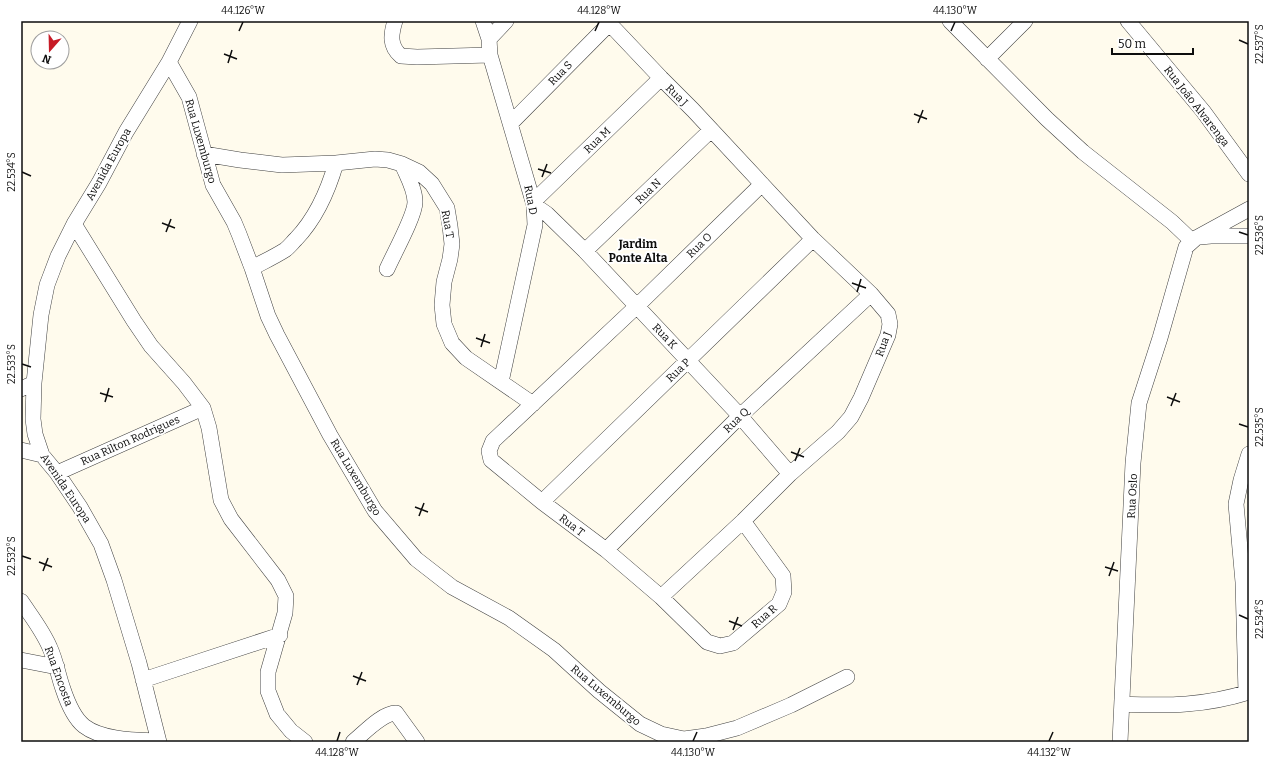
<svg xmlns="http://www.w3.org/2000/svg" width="1270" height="763" font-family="Bitter,serif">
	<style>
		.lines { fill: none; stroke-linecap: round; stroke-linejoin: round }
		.minor-casing { stroke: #404040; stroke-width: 16 }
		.minor { stroke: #fff; stroke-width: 15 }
		.ticks { fill: none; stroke: #0d0d0d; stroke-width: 1.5 }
		.labels { text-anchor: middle; stroke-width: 4; stroke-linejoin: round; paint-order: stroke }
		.street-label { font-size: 11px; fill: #0d0d0d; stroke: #fff }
		.neighbourhood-label { font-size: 12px; font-weight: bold; fill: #0d0d0d; stroke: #fff }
		.neatline { fill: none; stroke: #0d0d0d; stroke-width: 1.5 }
		.ticks-label { font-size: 10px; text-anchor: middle; fill: #0d0d0d }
	</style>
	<rect width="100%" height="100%" fill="#fffbed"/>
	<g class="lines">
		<defs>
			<path id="minor" d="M395,21c-4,13 -6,25 6,35l16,1 73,-2
				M483,21l6,18 1,16 44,150 1,20 -34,157
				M607,21l54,57 32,32 120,129 58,55 17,20 2,10 -2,11 -27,63 -10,19 -13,15 -48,42 -47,47 -82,76
				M950,21l97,98 36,33 89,70 20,19
				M1128,21l75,90 46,63
				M489,39l17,-18
				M987,59l38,-38
				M169,62l20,35 24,88 21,37 5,12 13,34 16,48 9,19 53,100 45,76 41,48 36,28 57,31 45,32 45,41 41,33 21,10 23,5 22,-3 31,-8 54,-23 56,-28
				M511,123l98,-99
				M204,154l36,6 42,5 54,-2 39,-4 13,1 14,4 17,8 13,12 15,24 3,18 2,18 -2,15 -6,23 -2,23 2,19 8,19 14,15 67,46
				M533,202l128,-124
				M534,205l13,9 38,37 155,165 50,58
				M74,224l60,97 17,25 33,37 19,25 6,20 12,72 10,19 47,61 8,16 -1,17 -17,59v19l9,23 14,17 14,11
				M1200,237l11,-1h38
				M585,251l126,-121
				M252,268c11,-6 22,-11 33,-18 4,-3 7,-7 11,-11 21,-22 32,-48 40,-76
				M387,269c6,-14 28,-53 28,-67 0,-13 -8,-26 -13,-38
				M21,389l13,-6
				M21,450l21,5
				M57,473l146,-65
				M542,502l271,-263
				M743,521l40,55 1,16 -5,12 -46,39 -13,3 -13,-4 -46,-45 -55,-47 -64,-48 -51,-42 -2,-9 4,-10 144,-135 125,-122
				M606,550l134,-134 131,-122
				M21,601c10,15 22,30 29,47 6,13 8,27 13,41 4,12 11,29 21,37 18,14 52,14 74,15
				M21,660l36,7
				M143,680l137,-45
				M1246,693l-3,-111 -7,-78 5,-24 8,-26
				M1122,704c47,2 82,2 127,-12
				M159,742l-20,-79 -25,-83 -13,-36 -21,-37 -23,-34 -15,-18 -7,-21 -2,-15 1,-36 7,-68 6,-30 11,-29 16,-32 25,-41 27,-51 43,-70 21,-41
				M353,742c11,-9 29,-29 43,-29l21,29
				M1120,742l13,-279 6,-60 21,-65 26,-91 10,-9 53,-29"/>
		</defs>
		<!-- minor casing -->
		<use href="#minor" class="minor-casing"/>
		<!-- minor -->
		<use href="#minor" class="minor"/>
	</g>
	<!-- ticks -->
	<path class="ticks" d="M239,31l4,-9M595,31l4,-9M951,31l4,-9M1239,40l9,4M224,54l13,5M228,63l4,-13M914,114l13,5M918,123l5,-13M538,169l13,4M22,172l9,4M542,177l5,-13M162,223l13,5M166,232l5,-13M1239,232l9,3M852,283l14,5M857,292l4,-13M476,338l14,5M481,347l4,-13M22,364l9,3M100,393l13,4M1167,397l13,5M105,402l4,-14M1171,406l5,-13M1239,424l9,3M791,452l13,5M795,461l5,-13M415,507l13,5M419,516l5,-13M22,556l9,3M39,562l13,5M1105,567l13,4M43,571l5,-13M1109,576l5,-14M1239,615l9,4M729,621l13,5M733,630l5,-13M353,676l13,5M357,685l5,-13M337,741l3,-9M693,741l4,-9M1049,741l4,-9"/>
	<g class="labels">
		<!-- street labels -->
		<g class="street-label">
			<text transform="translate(560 73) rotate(-45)" y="4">Rua S</text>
			<text transform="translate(677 95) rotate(45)" y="4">Rua J</text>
			<text transform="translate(1197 106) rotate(52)" y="4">Rua João Alvarenga</text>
			<text transform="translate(597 140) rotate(-44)" y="4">Rua M</text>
			<text transform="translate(201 141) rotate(74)" y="4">Rua Luxemburgo</text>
			<text transform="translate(108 164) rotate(-61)" y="4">Avenida Europa</text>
			<text transform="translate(648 191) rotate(-44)" y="4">Rua N</text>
			<text transform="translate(531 200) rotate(79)" y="4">Rua D</text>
			<text transform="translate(448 224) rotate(80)" y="4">Rua T</text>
			<text transform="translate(699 245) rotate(-44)" y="4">Rua O</text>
			<text transform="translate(665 336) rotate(46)" y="4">Rua K</text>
			<text transform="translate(883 344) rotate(-69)" y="4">Rua J</text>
			<text transform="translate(678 370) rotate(-44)" y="4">Rua P</text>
			<text transform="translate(736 420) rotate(-44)" y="4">Rua Q</text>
			<text transform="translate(130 440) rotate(-24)" y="4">Rua Rilton Rodrigues</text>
			<text transform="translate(356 477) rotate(59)" y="4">Rua Luxemburgo</text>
			<text transform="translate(66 488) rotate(56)" y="4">Avenida Europa</text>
			<text transform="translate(1132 496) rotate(-87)" y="4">Rua Oslo</text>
			<text transform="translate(572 525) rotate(37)" y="4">Rua T</text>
			<text transform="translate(764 616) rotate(-41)" y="4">Rua R</text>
			<text transform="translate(59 676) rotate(70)" y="4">Rua Encosta</text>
			<text transform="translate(606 695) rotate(40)" y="4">Rua Luxemburgo</text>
		</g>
		<!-- neighbourhood labels -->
		<g class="neighbourhood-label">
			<text x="638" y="248">Jardim<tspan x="638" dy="14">Ponte Alta</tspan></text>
		</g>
	</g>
	<!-- border -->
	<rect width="1270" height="763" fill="none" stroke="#ffffff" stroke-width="44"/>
	<!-- north arrow -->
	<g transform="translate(50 50) rotate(200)"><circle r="19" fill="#ffffff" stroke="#9e9e9e"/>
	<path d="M0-3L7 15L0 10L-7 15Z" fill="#c71b26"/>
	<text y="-6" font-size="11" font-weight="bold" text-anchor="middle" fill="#0d0d0d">N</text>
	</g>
	<!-- scale -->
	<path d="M1112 48v6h81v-6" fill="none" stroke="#0d0d0d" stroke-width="2"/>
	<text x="1118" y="48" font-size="12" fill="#0d0d0d" stroke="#ffffff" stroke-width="3" paint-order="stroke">50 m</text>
	<rect x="22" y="22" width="1226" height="719" class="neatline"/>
	<g class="ticks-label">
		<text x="243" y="14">44.126°W</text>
		<text x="599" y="14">44.128°W</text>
		<text x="955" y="14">44.130°W</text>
		<text transform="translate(1259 44) rotate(-90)" y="4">22.537°S</text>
		<text transform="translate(11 172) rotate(-90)" y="4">22.534°S</text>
		<text transform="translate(1259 235) rotate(-90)" y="4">22.536°S</text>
		<text transform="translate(11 364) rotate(-90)" y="4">22.533°S</text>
		<text transform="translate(1259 427) rotate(-90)" y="4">22.535°S</text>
		<text transform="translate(11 556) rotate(-90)" y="4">22.532°S</text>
		<text transform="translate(1259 619) rotate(-90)" y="4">22.534°S</text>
		<text x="337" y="756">44.128°W</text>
		<text x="693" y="756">44.130°W</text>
		<text x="1049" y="756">44.132°W</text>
	</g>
</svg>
